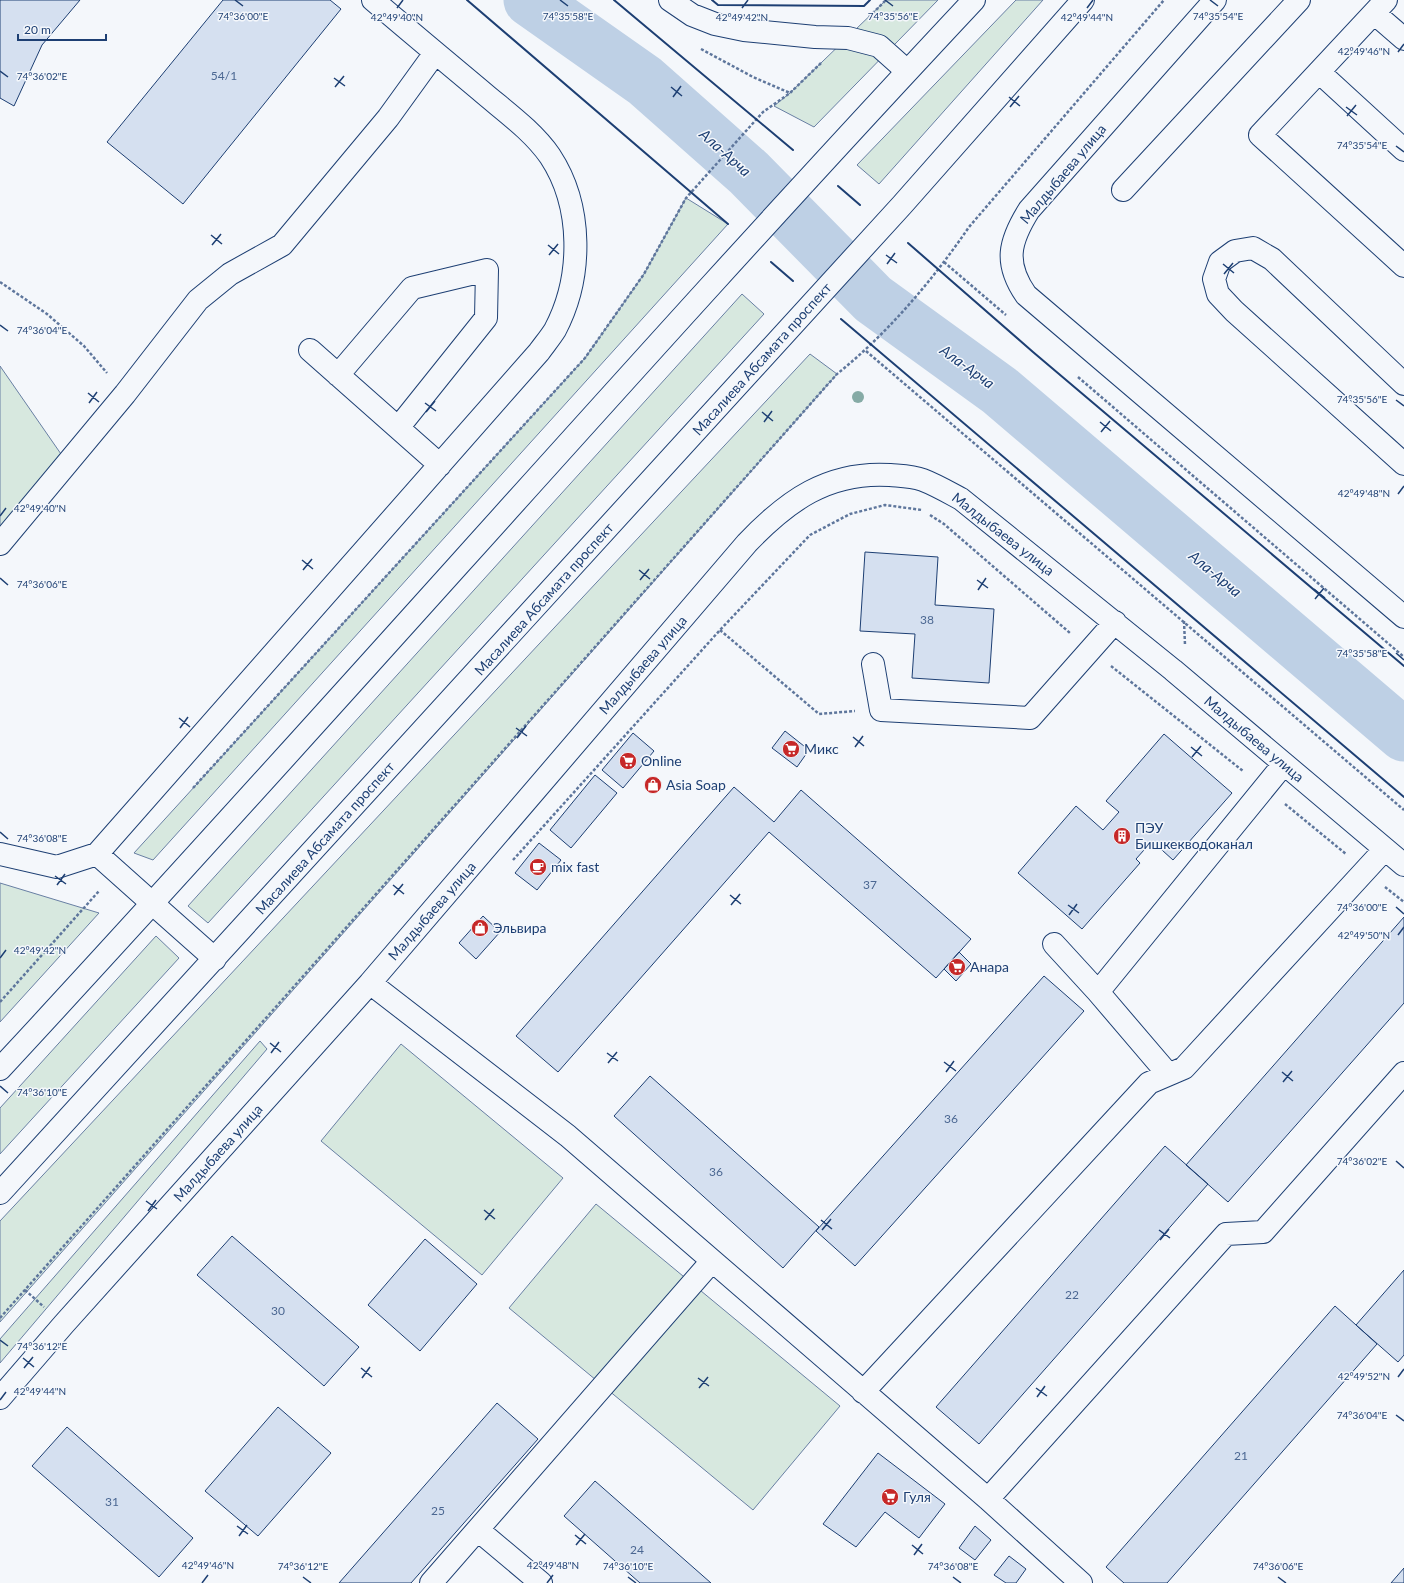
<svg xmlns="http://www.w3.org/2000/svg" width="1404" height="1583" font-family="Lato,sans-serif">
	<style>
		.green { fill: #d7e8df; stroke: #687fa3 }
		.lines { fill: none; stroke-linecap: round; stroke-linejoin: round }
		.river { stroke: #bed0e5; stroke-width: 53 }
		.building { fill: #d5e0f0; stroke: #1d3f73 }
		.minor-casing { stroke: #1d3f73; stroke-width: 24 }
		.major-casing { stroke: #1d3f73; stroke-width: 24 }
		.path { stroke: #5e769c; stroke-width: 2.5; stroke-dasharray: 3 2; stroke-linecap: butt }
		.minor { stroke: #f4f7fb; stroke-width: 22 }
		.major { stroke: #f4f7fb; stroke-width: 22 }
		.wall { stroke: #1d3f73; stroke-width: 2 }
		.tree { fill: #86aba6 }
		.ticks { fill: none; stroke: #1d3f73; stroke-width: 1.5 }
		.labels { text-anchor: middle; stroke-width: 3; stroke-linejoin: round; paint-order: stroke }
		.number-label { font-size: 12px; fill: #4b6792 }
		.street-label { font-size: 14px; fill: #1d3f73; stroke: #f4f7fb }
		.poi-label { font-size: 14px; fill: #1d3f73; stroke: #f4f7fb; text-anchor: start }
		.water-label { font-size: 15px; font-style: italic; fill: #1d3f73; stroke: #f4f7fb }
		.ticks-label { font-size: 10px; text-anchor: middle; fill: #1d3f73; stroke: #f4f7fb; stroke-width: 3; stroke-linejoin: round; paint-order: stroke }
	</style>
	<rect width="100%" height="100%" fill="#f4f7fb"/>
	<!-- green -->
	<path class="green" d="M886,0h52l-124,127 -40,-21 16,-13z
		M1016,0h27l-164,184 -22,-19z
		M686,198l42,26 -575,636 -19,-7 451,-495 59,-84z
		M742,294l22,20 -556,609 -20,-17z
		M810,354l27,20 -837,948v-101z
		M0,366l70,101 -70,78z
		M0,883l99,30 -99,109z
		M156,936l23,22 -179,196v-46z
		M260,1041l7,8 -267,314v-24z
		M401,1044l162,134 -81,97 -161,-134z
		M596,1204l244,202 -87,104 -244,-202z"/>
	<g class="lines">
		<!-- river -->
		<path class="river" d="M530,0l115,81 104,92 124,126 127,92 404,344"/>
	</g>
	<!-- building -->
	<path class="building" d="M0,0h80l-38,45 -28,61 -14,-8z
		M223,0h107l11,9 -158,195 -76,-62z
		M865,552l73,5 -3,48 59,4 -5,74 -77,-5 3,-44 -55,-3z
		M785,731l24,19 -12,17 -25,-19z
		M633,733l21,18 -31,37 -21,-18z
		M1164,734l68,59 -59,67 -21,-19 -16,18 4,4 -58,66 -64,-56 58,-67 27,24 16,-18 -13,-11z
		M595,775l22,18 -46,55 -21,-18z
		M734,787l40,35 27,-32 170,149 -35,39 -167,-146 -211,240 -42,-36z
		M539,843l22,17 -24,30 -22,-17z
		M483,916l17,16 -24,27 -17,-16z
		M1404,917v86l-176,199 -42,-37z
		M959,952l12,12 -15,17 -12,-12z
		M1044,976l40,35 -229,255 -39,-35z
		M650,1076l169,151 -36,41 -169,-152z
		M1165,1146l43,38 -229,260 -43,-37z
		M232,1236l127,111 -35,39 -127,-111z
		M425,1239l52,45 -57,67 -52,-46z
		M1404,1270v85l-6,7 -42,-37z
		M1335,1306l42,38 -210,239h-43l-18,-16z
		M497,1403l41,36 -127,144h-72z
		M278,1407l53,46 -73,83 -53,-45z
		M67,1427l126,111 -34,39 -127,-111z
		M878,1453l67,51 -26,34 -34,-26 -29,35 -33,-23z
		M595,1481l116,102h-71l-76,-67z
		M975,1526l16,14 -16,20 -16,-12z
		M1009,1556l17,13 -10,14h-10l-12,-8z
		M1404,1568v15h-13z"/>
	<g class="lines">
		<defs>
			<path id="minor" d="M670,0l22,15 23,9 29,6 71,7 33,1 31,8 28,25
				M1215,0l-186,210c-20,32 -25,53 -3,85l378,322
				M1386,0l-126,135 144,131
				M1374,13l30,26
				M1319,72l85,78
				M1123,190l176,-190
				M310,350l130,115
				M338,375l74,-87 75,-18 -1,48 -88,110
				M1404,384l-132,-125 -19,-11 -18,3 -15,11 -6,17 4,15 16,17 170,153
				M0,544l125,-150 73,-94 32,-26 52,-29 106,-127 47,-65
				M873,664l8,46 149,8 85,-96
				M0,854l57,13 40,-13 56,50
				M97,854l442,-502c5,-7 11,-14 16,-22 28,-53 28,-124 -5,-174 -18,-26 -47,-46 -70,-66 -36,-30 -72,-60 -107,-90
				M1054,944l44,48 185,-227
				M370,983l198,153 420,363 93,84
				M1098,992l70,82
				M863,1392l286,-309 35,-15 201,-219
				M0,1398l64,-74 306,-341 377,-440c40,-42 81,-72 143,-68 11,1 22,1 33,5 13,5 25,12 38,19l212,171 231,195
				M988,1499l238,-265 37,-2 141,-159
				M478,1530l63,53
				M431,1583l281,-322"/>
			<path id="major" d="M153,904l62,55
				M0,1069c328,-353 644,-717 974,-1069
				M0,1193l902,-988 181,-205"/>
		</defs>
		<!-- minor casing -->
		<use href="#minor" class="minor-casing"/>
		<!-- major casing -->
		<use href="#major" class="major-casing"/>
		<!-- path -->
		<path class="path" d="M869,17l17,-17
			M701,49l52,28 37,16
			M944,262l62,53
			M0,282l47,32 37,32 23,27
			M866,351l538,459
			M1078,377l326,280
			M930,515l14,9 126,109
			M1184,621l1,24
			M720,630l99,84 36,-3
			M1111,666l132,105
			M193,788l392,-430 59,-84 42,-76 77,-86 27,-19 31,-30
			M1285,804l61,50
			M513,860l207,-230 90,-95 40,-21 35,-9 37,5
			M1385,887l19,15
			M0,1002l99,-111
			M25,1290l19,17
			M0,1318l837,-944c51,-41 95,-93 132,-147l195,-227"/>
		<!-- minor -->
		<use href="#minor" class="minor"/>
		<!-- major -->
		<use href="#major" class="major"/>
		<!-- wall -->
		<path class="wall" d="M467,0l261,224
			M614,0l179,150
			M712,0l6,5 146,1 6,-6
			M838,186l22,19
			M908,243l125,109 371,314
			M771,262l22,19
			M841,319l563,478"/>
	</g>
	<!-- trees -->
	<circle class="tree" cx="858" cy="397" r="6"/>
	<!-- ticks -->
	<path class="ticks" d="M235,0l8,6M560,0l8,6M885,0l8,6M1210,0l8,6M397,8l6,-8M742,8l6,-8M1087,8l6,-8M1398,52l6,-8M0,71l8,6M334,78l11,8M335,87l9,-11M671,87l11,9M673,97l8,-11M1009,97l11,9M1010,107l9,-11M1346,107l11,8M1347,116l9,-11M1396,146l8,6M211,235l11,9M212,245l9,-11M548,245l11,9M549,255l9,-11M886,255l11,8M887,264l8,-11M1223,264l11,9M1224,274l9,-11M0,325l8,6M88,393l11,9M1396,400l8,6M89,403l8,-11M425,403l11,8M426,412l9,-11M762,412l11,9M764,422l8,-11M1100,422l11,9M1101,432l9,-11M1398,494l6,-8M0,516l6,-8M302,560l11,9M303,570l9,-11M639,570l11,9M0,578l8,7M640,580l9,-11M977,580l11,8M1314,589l11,9M978,590l8,-12M1315,599l9,-11M1396,653l8,7M179,718l11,9M180,728l8,-11M516,728l11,8M853,737l11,9M517,738l9,-12M855,747l8,-11M1191,747l11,9M1192,757l9,-11M0,832l8,7M55,876l11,8M57,885l8,-11M393,885l11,9M394,895l9,-11M730,895l11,9M731,905l9,-11M1068,905l11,8M1396,907l8,7M1069,915l8,-11M1398,935l6,-8M0,958l6,-8M270,1043l11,9M271,1053l8,-11M607,1053l11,8M944,1062l12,9M608,1063l9,-11M946,1072l8,-11M1282,1072l11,9M1283,1082l9,-11M0,1086l8,7M1396,1161l8,7M146,1201l11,8M484,1210l11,9M148,1211l8,-11M485,1220l9,-11M821,1220l11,9M822,1230l9,-11M1159,1230l11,8M1160,1240l9,-11M0,1340l8,6M23,1358l11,9M24,1368l9,-11M361,1368l11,9M1398,1377l6,-8M362,1378l8,-11M698,1378l11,8M699,1388l9,-11M1036,1388l11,8M1037,1397l8,-11M0,1400l6,-8M1396,1415l8,6M237,1526l11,8M575,1535l11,9M239,1536l8,-11M576,1545l9,-11M912,1545l11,9M914,1555l8,-11M303,1577l8,6M628,1577l8,6M953,1577l8,6M1278,1577l8,6M202,1583l6,-8M547,1583l6,-8"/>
	<!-- icons -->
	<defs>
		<symbol id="supermarket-disc" viewBox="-11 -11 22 22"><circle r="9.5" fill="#c62828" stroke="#f4f7fb"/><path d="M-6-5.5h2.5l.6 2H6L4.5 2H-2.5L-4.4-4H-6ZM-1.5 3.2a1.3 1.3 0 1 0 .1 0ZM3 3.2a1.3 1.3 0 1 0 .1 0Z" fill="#fff"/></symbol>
		<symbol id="shop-disc" viewBox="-11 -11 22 22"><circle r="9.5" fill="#c62828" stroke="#f4f7fb"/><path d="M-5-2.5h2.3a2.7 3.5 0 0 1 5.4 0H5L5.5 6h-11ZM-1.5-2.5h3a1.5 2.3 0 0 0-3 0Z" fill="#fff"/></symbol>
		<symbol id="building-disc" viewBox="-11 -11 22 22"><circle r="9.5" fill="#c62828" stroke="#f4f7fb"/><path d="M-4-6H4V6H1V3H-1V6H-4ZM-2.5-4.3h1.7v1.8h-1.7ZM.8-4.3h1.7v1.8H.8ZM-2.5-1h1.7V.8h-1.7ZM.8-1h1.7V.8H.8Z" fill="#fff"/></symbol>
		<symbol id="cafe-disc" viewBox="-11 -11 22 22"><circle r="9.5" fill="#c62828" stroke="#f4f7fb"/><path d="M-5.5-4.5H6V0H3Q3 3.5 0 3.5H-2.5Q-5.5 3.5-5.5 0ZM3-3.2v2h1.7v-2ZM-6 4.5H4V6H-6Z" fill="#fff"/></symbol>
	</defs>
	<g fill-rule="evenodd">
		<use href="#supermarket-disc" x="781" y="739" width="20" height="20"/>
		<use href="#supermarket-disc" x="618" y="751" width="20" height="20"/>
		<use href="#shop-disc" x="643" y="775" width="20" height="20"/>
		<use href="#building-disc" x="1112" y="826" width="20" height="20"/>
		<use href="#cafe-disc" x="528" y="857" width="20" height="20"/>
		<use href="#shop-disc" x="470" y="918" width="20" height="20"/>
		<use href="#supermarket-disc" x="947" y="957" width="20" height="20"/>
		<use href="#supermarket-disc" x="880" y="1487" width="20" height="20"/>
	</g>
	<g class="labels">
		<!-- number labels -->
		<g class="number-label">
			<text x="224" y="80">54/1</text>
			<text x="927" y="624">38</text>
			<text x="870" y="889">37</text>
			<text x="951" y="1123">36</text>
			<text x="716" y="1176">36</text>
			<text x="1072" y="1299">22</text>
			<text x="278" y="1315">30</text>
			<text x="1241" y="1460">21</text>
			<text x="112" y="1506">31</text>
			<text x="438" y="1515">25</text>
			<text x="637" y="1554">24</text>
		</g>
		<!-- street labels -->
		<g class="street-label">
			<text transform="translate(1063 174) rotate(-50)" y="5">Малдыбаева улица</text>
			<text transform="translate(762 359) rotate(-48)" y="5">Масалиева Абсамата проспект</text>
			<text transform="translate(1003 534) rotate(38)" y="5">Малдыбаева улица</text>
			<text transform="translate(544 599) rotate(-48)" y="5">Масалиева Абсамата проспект</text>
			<text transform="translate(643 665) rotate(-49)" y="5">Малдыбаева улица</text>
			<text transform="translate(1254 739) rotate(40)" y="5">Малдыбаева улица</text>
			<text transform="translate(325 838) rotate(-48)" y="5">Масалиева Абсамата проспект</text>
			<text transform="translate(432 911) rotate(-49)" y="5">Малдыбаева улица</text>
			<text transform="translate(218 1153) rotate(-48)" y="5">Малдыбаева улица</text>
		</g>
		<!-- poi labels -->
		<g class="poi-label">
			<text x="804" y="754">Микс</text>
			<text x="641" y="766">Online</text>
			<text x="666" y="790">Asia Soap</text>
			<text x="1135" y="833">ПЭУ<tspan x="1135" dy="16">Бишкекводоканал</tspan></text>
			<text x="551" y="872">mix fast</text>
			<text x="493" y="933">Эльвира</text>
			<text x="970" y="972">Анара</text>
			<text x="903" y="1502">Гуля</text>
		</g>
		<!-- water labels -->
		<g class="water-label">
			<text transform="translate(725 153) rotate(42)" y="5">Ала-Арча</text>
			<text transform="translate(967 367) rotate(36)" y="5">Ала-Арча</text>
			<text transform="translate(1215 574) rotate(40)" y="5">Ала-Арча</text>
		</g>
	</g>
	<g class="ticks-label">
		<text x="243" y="20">74°36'00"E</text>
		<text x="568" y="20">74°35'58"E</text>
		<text x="893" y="20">74°35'56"E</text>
		<text x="1218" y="20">74°35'54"E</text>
		<text x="397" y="21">42°49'40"N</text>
		<text x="742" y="21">42°49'42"N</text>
		<text x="1087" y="21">42°49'44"N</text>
		<text x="1364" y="55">42°49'46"N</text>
		<text x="42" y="80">74°36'02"E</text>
		<text x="1362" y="149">74°35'54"E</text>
		<text x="42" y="334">74°36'04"E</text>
		<text x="1362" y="403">74°35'56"E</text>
		<text x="1364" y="497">42°49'48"N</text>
		<text x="40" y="512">42°49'40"N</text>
		<text x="42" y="588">74°36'06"E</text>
		<text x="1362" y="657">74°35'58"E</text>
		<text x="42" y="842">74°36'08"E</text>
		<text x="1362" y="911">74°36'00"E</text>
		<text x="1364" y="939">42°49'50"N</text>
		<text x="40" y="954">42°49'42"N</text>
		<text x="42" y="1096">74°36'10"E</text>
		<text x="1362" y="1165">74°36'02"E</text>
		<text x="42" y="1350">74°36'12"E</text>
		<text x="1364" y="1380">42°49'52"N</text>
		<text x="40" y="1395">42°49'44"N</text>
		<text x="1362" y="1419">74°36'04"E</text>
		<text x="208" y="1569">42°49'46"N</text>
		<text x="553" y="1569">42°49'48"N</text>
		<text x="303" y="1570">74°36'12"E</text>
		<text x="628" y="1570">74°36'10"E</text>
		<text x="953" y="1570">74°36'08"E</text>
		<text x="1278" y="1570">74°36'06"E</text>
	</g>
	<!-- scale -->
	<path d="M18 34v6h88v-6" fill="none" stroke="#1d3f73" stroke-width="2"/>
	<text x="24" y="34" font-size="12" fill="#1d3f73" stroke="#f4f7fb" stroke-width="3" paint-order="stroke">20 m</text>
</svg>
